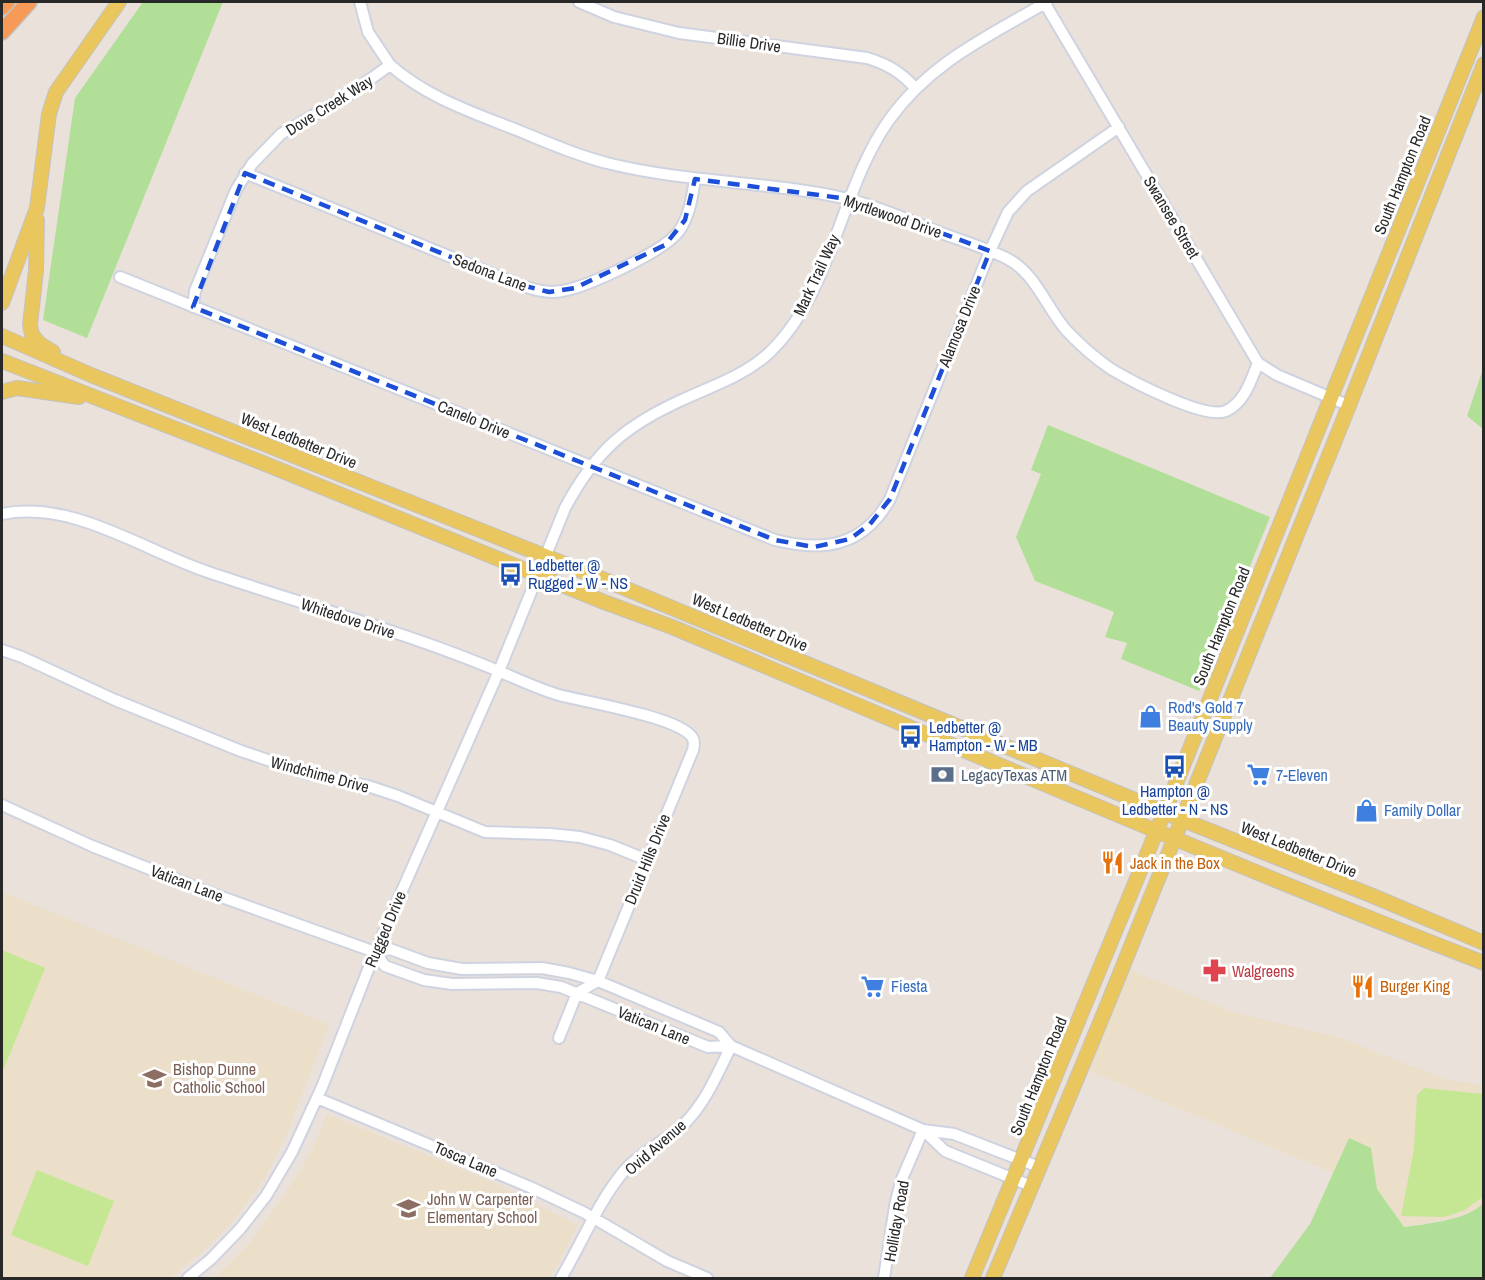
<svg xmlns="http://www.w3.org/2000/svg" width="1485" height="1280" font-family="'Archivo Narrow',sans-serif">
	<style>
		.education { fill: #ebdfc9 }
		.green { fill: #b1df98 }
		.pitch { fill: #c5e693 }
		.lines { fill: none; stroke-linecap: round; stroke-linejoin: round }
		.minor-casing { stroke: #cfd3e0; stroke-width: 14 }
		.major-casing { stroke: #c3c3c3; stroke-width: 16 }
		.highway-casing { stroke: #c3c3c3; stroke-width: 18 }
		.minor { stroke: #fff; stroke-width: 10 }
		.major { stroke: #eac65e; stroke-width: 14 }
		.highway { stroke: #f79957; stroke-width: 15 }
		.marked { fill: none; stroke: #1d4ed8; stroke-width: 4.5; stroke-dasharray: 12 8; stroke-linejoin: round }
		.labels { text-anchor: middle; stroke-width: 6; stroke-linejoin: round; paint-order: stroke }
		.street-label { font-size: 16px; fill: #282828; stroke: #fff }
		.transit-label { font-size: 16px; fill: #164399; stroke: #fff; text-anchor: start }
		.shop-label { font-size: 16px; fill: #366cbe; stroke: #fff; text-anchor: start }
		.service-label { font-size: 16px; fill: #4e5e75; stroke: #fff; text-anchor: start }
		.food-label { font-size: 16px; fill: #c56008; stroke: #fff; text-anchor: start }
		.health-label { font-size: 16px; fill: #be3a42; stroke: #fff; text-anchor: start }
		.education-label { font-size: 16px; fill: #785e54; stroke: #fff; text-anchor: start }
	</style>
	<rect width="100%" height="100%" fill="#eae2da"/>
	<!-- education -->
	<path class="education" d="M2,892l327,132 -41,107 -24,48 -33,45 -30,29 -31,25h-168z
		M1130,970l105,43 103,24 109,43 19,2 17,4v117l-3,4 -26,11 -50,9 -27,-38 -6,-41 -22,-10 -16,35 -244,-102z
		M327,1114l167,69 84,42 -24,46 -5,7h-335l35,-34 38,-53 25,-41z"/>
	<!-- green -->
	<path class="green" d="M143,2h80l-136,336 -44,-18 32,-222z
		M1483,369l1,60h-1l-16,-13z
		M1048,425l222,92 -71,174 -78,-32 6,-16 -22,-6 9,-25 -79,-31 -19,-44 25,-63 -10,-4z
		M1349,1138l22,10 6,41 27,38c21,-3 65,-7 79,-24v75h-213l40,-54z"/>
	<!-- pitch -->
	<path class="pitch" d="M2,950l43,18 -43,105z
		M1424,1088l59,6v103l-20,14 -19,6 -43,-1 13,-67 3,-54z
		M37,1170l77,31 -26,65 -77,-31z"/>
	<g class="lines">
		<defs>
			<path id="minor" d="M579,2l35,15 65,16 188,25c20,6 34,14 48,30
				M1044,2l214,361 19,12 73,31
				M390,65c32,28 70,43 109,58 37,14 74,32 112,41 78,19 159,17 237,35 32,8 63,22 93,34 22,8 45,15 65,25 29,14 40,49 60,72 13,14 29,28 45,39 20,12 94,51 115,42 19,-9 25,-31 32,-48
				M245,173l272,111c15,5 29,10 45,7 25,-4 103,-40 117,-60 11,-16 13,-34 16,-52
				M120,277l655,263c49,12 88,7 115,-41l100,-248 18,-39 19,-21 92,-64
				M193,307l2,-16 41,-101 16,-26 29,-30 66,-38 43,-31 -22,-33 -8,-30
				M2,514c72,-14 140,36 206,58 103,35 209,63 309,107 14,6 28,12 42,16 27,7 119,22 133,42 3,4 2,8 1,13l-95,231 -21,12 -18,45
				M2,650l20,7 93,43 126,51 65,22 62,13 30,10 87,36 65,2 30,3 30,8 37,15
				M2,805l90,41 113,45 170,61 15,-3 38,14 34,6 80,-1 27,5 29,8 121,51 12,14
				M375,952l10,14 39,14 28,4 85,-1 24,4 147,60 23,-1 192,84 31,4 85,33
				M317,1098l213,89 55,26 82,48 40,17
				M923,1130l22,21 86,35
				M188,1278l23,-19 29,-30 26,-33 26,-44 30,-65 53,-135 124,-281 66,-163c30,-56 59,-82 117,-108 30,-14 62,-24 87,-47 64,-61 70,-162 120,-233 42,-58 98,-83 158,-118
				M561,1278c21,-35 37,-76 63,-107 17,-19 40,-29 59,-46 22,-21 35,-52 48,-79
				M884,1278l11,-72 6,-25 22,-51"/>
			<path id="major" d="M37,220l-1,51 -6,54 2,10 8,9 13,8
				M2,303l35,-95 12,-94 7,-22 63,-90
				M2,336l89,39 509,203 583,242 190,76 111,47
				M2,361l256,100 346,141 68,25c270,113 538,230 812,336
				M2,392l15,-4 62,9
				M972,1278l192,-465 320,-796
				M993,1278c45,-107 91,-214 134,-322 121,-296 240,-594 357,-892"/>
			<path id="highway" d="M2,7l5,-5
				M2,32l27,-30"/>
		</defs>
		<!-- minor casing -->
		<use href="#minor" class="minor-casing"/>
		<!-- major casing -->
		<use href="#major" class="major-casing"/>
		<!-- highway casing -->
		<use href="#highway" class="highway-casing"/>
		<!-- minor -->
		<use href="#minor" class="minor"/>
		<!-- major -->
		<use href="#major" class="major"/>
		<!-- highway -->
		<use href="#highway" class="highway"/>
	</g>
	<!-- marked area -->
	<path class="marked" d="M245,173l272,111 32,8 26,-4 90,-43 20,-25 10,-41 154,20 141,52 -100,248 -20,25 -20,15 -36,8 -39,-7 -582,-233z"/>
	<!-- icons -->
	<defs>
		<symbol id="bus-bare" viewBox="-9 -9 18 18"><path d="M-5-6H5V4H4V6H2V4H-2V6H-4V4H-5ZM-3.5-4V0h7V-4ZM-3.5 1.2v1.5H-2V1.2ZM2 1.2v1.5H3.5V1.2Z" fill="#1a4fb4" stroke="#fff" stroke-width="2.5" paint-order="stroke"/></symbol>
		<symbol id="shop-bare" viewBox="-9 -9 18 18"><path d="M-5-2.5h2.3a2.7 3.5 0 0 1 5.4 0H5L5.5 6h-11ZM-1.5-2.5h3a1.5 2.3 0 0 0-3 0Z" fill="#3f7fe0" stroke="#fff" stroke-width="2.5" paint-order="stroke"/></symbol>
		<symbol id="bank-bare" viewBox="-9 -9 18 18"><path d="M-6-4H6V4H-6ZM0-2.3a2.3 2.3 0 1 0 0 4.6a2.3 2.3 0 1 0 0-4.6Z" fill="#5c6f8a" stroke="#fff" stroke-width="2.5" paint-order="stroke"/></symbol>
		<symbol id="supermarket-bare" viewBox="-9 -9 18 18"><path d="M-6-5.5h2.5l.6 2H6L4.5 2H-2.5L-4.4-4H-6ZM-1.5 3.2a1.3 1.3 0 1 0 .1 0ZM3 3.2a1.3 1.3 0 1 0 .1 0Z" fill="#3f7fe0" stroke="#fff" stroke-width="2.5" paint-order="stroke"/></symbol>
		<symbol id="restaurant-bare" viewBox="-9 -9 18 18"><path d="M-5-6h1v4h1v-4h1v4h1v-4h1v5L-1.5 .5V6h-2V.5L-5-1ZM5-6V6H3V1.5H1.5Q1.5-4 5-6Z" fill="#e8710a" stroke="#fff" stroke-width="2.5" paint-order="stroke"/></symbol>
		<symbol id="pharmacy-bare" viewBox="-9 -9 18 18"><path d="M-2-6h4v4h4v4h-4v4h-4v-4h-4v-4h4Z" fill="#e0444e" stroke="#fff" stroke-width="2.5" paint-order="stroke"/></symbol>
		<symbol id="school-bare" viewBox="-9 -9 18 18"><path d="M0-5L7-2L0 1L-7-2ZM-4 1L0 2.5L4 1V4Q0 6-4 4Z" fill="#8d6e63" stroke="#fff" stroke-width="2.5" paint-order="stroke"/></symbol>
	</defs>
	<g fill-rule="evenodd">
		<use href="#bus-bare" x="494" y="558" width="33" height="33"/>
		<use href="#shop-bare" x="1134" y="700" width="33" height="33"/>
		<use href="#bus-bare" x="894" y="720" width="33" height="33"/>
		<use href="#bus-bare" x="1158" y="750" width="33" height="33"/>
		<use href="#bank-bare" x="926" y="758" width="33" height="33"/>
		<use href="#supermarket-bare" x="1242" y="758" width="33" height="33"/>
		<use href="#shop-bare" x="1350" y="794" width="33" height="33"/>
		<use href="#restaurant-bare" x="1096" y="846" width="33" height="33"/>
		<use href="#pharmacy-bare" x="1198" y="954" width="33" height="33"/>
		<use href="#supermarket-bare" x="856" y="970" width="33" height="33"/>
		<use href="#restaurant-bare" x="1346" y="970" width="33" height="33"/>
		<use href="#school-bare" x="138" y="1062" width="33" height="33"/>
		<use href="#school-bare" x="392" y="1192" width="33" height="33"/>
	</g>
	<g class="labels">
		<!-- street labels -->
		<g class="street-label">
			<text transform="translate(749 42) rotate(8)" y="6">Billie Drive</text>
			<text transform="translate(329 105) rotate(-32)" y="6">Dove Creek Way</text>
			<text transform="translate(1402 175) rotate(-68)" y="6">South Hampton Road</text>
			<text transform="translate(893 216) rotate(19)" y="6">Myrtlewood Drive</text>
			<text transform="translate(1172 217) rotate(59)" y="6">Swansee Street</text>
			<text transform="translate(490 272) rotate(21)" y="6">Sedona Lane</text>
			<text transform="translate(816 275) rotate(-65)" y="6">Mark Trail Way</text>
			<text transform="translate(959 326) rotate(-68)" y="6">Alamosa Drive</text>
			<text transform="translate(474 419) rotate(22)" y="6">Canelo Drive</text>
			<text transform="translate(299 440) rotate(22)" y="6">West Ledbetter Drive</text>
			<text transform="translate(348 618) rotate(18)" y="6">Whitedove Drive</text>
			<text transform="translate(750 622) rotate(23)" y="6">West Ledbetter Drive</text>
			<text transform="translate(1221 626) rotate(-68)" y="6">South Hampton Road</text>
			<text transform="translate(320 774) rotate(15)" y="6">Windchime Drive</text>
			<text transform="translate(1299 849) rotate(22)" y="6">West Ledbetter Drive</text>
			<text transform="translate(647 859) rotate(-68)" y="6">Druid Hills Drive</text>
			<text transform="translate(187 883) rotate(21)" y="6">Vatican Lane</text>
			<text transform="translate(385 929) rotate(-67)" y="6">Rugged Drive</text>
			<text transform="translate(654 1025) rotate(22)" y="6">Vatican Lane</text>
			<text transform="translate(1038 1076) rotate(-68)" y="6">South Hampton Road</text>
			<text transform="translate(655 1147) rotate(-41)" y="6">Ovid Avenue</text>
			<text transform="translate(466 1159) rotate(23)" y="6">Tosca Lane</text>
			<text transform="translate(896 1221) rotate(-80)" y="6">Holliday Road</text>
		</g>
		<!-- transit labels -->
		<g class="transit-label">
			<text x="528" y="571">Ledbetter @<tspan x="528" dy="18">Rugged - W - NS</tspan></text>
			<text x="929" y="733">Ledbetter @<tspan x="929" dy="18">Hampton - W - MB</tspan></text>
			<text x="1175" y="797" text-anchor="middle">Hampton @<tspan x="1175" dy="18">Ledbetter - N - NS</tspan></text>
		</g>
		<!-- shop labels -->
		<g class="shop-label">
			<text x="1168" y="713">Rod's Gold 7<tspan x="1168" dy="18">Beauty Supply</tspan></text>
			<text x="1276" y="781">7-Eleven</text>
			<text x="1384" y="816">Family Dollar</text>
			<text x="891" y="992">Fiesta</text>
		</g>
		<!-- service labels -->
		<g class="service-label">
			<text x="961" y="781">LegacyTexas ATM</text>
		</g>
		<!-- food labels -->
		<g class="food-label">
			<text x="1130" y="869">Jack in the Box</text>
			<text x="1380" y="992">Burger King</text>
		</g>
		<!-- health labels -->
		<g class="health-label">
			<text x="1232" y="977">Walgreens</text>
		</g>
		<!-- education labels -->
		<g class="education-label">
			<text x="173" y="1075">Bishop Dunne<tspan x="173" dy="18">Catholic School</tspan></text>
			<text x="427" y="1205">John W Carpenter<tspan x="427" dy="18">Elementary School</tspan></text>
		</g>
	</g>
	<!-- border -->
	<rect width="1485" height="1280" fill="none" stroke="#282828" stroke-width="6"/>
</svg>
